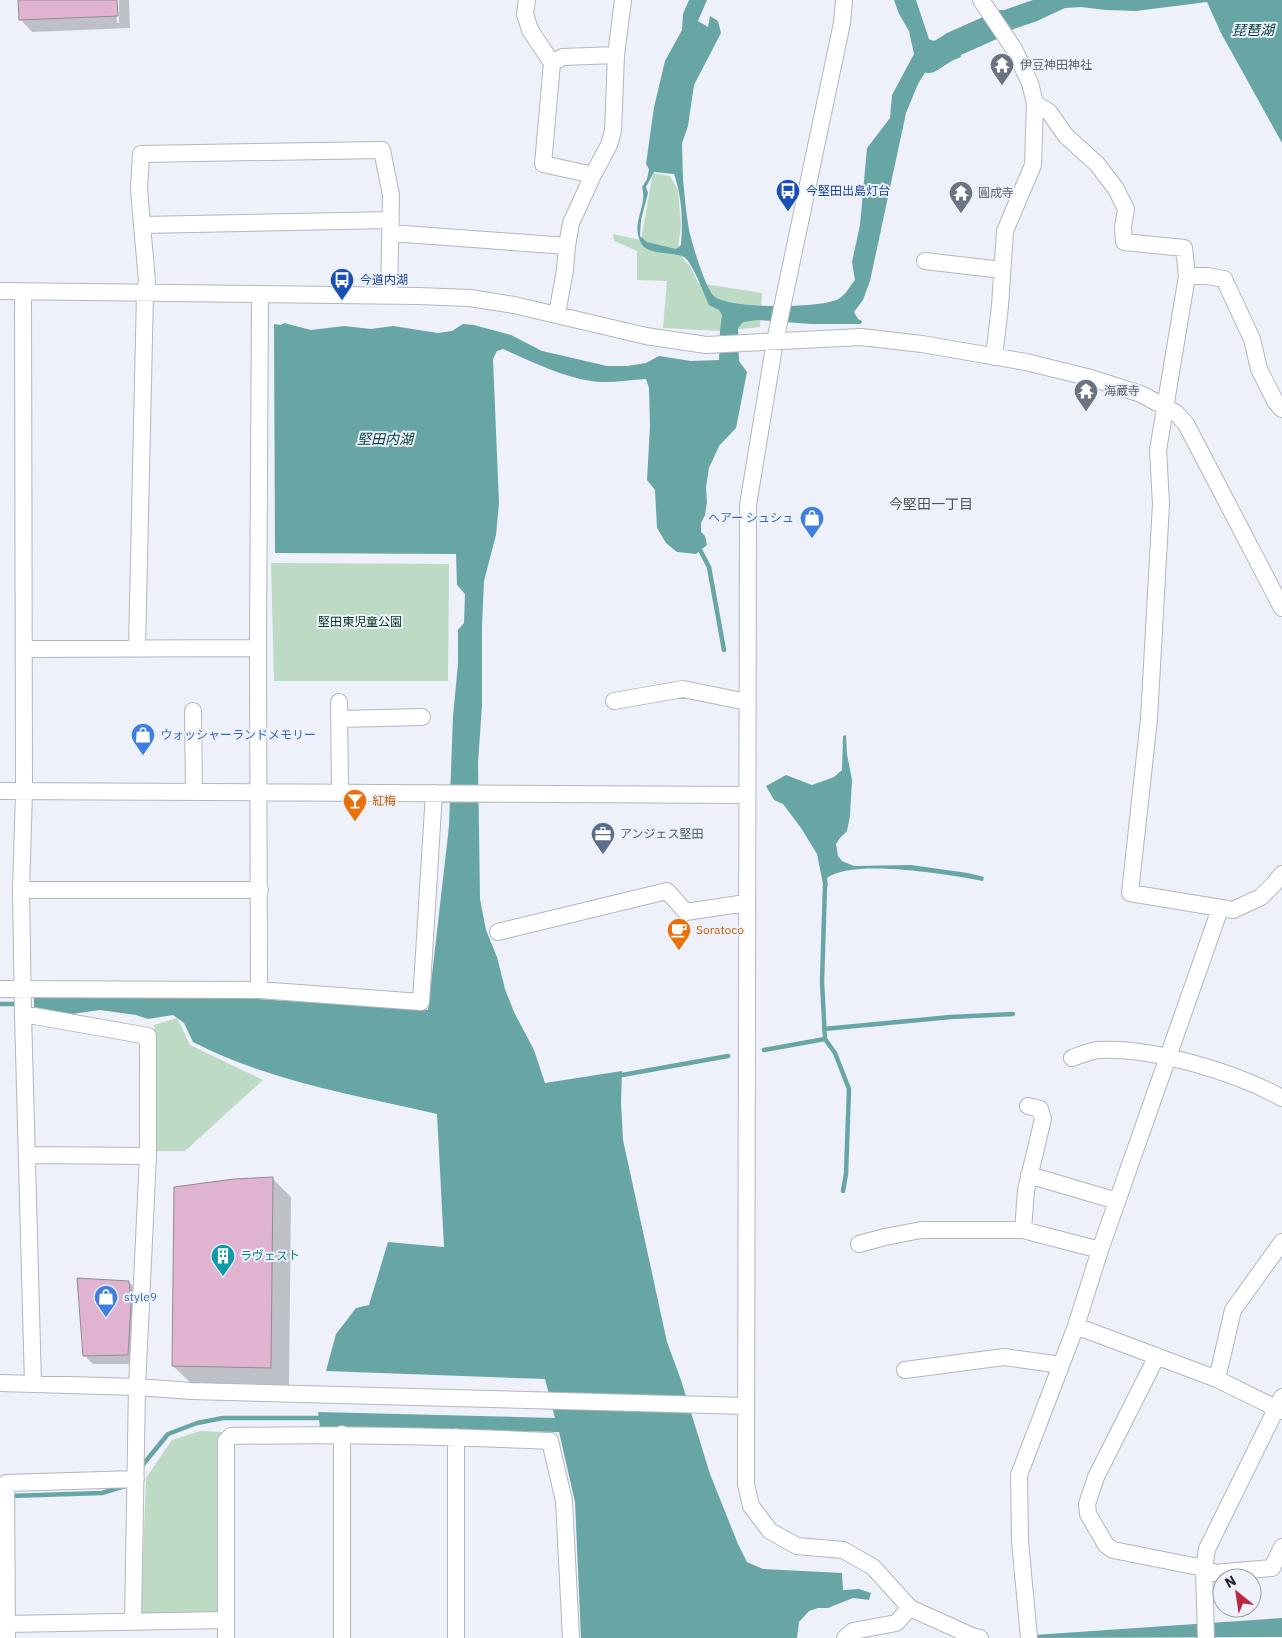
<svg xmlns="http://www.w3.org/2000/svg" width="1282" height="1638" font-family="'IBM Plex Sans','Noto Sans JP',sans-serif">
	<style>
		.green { fill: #bcdac4 }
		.water { fill: #68a6a6; fill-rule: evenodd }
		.shadow { fill: #0003 }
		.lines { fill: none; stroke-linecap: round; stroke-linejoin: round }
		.stream { stroke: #68a6a6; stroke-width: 4.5 }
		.river { stroke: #68a6a6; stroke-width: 26 }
		.building { fill: #e0b4d1; stroke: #928b8f }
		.minor-casing { stroke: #b3b6bd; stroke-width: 18 }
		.minor { stroke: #fff; stroke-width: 16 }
		.labels { text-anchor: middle; stroke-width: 4; stroke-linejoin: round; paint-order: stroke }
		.worship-label { font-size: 12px; fill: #5b616d; stroke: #eef1f9; text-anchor: start }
		.transit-label { font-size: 12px; fill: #164399; stroke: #eef1f9; text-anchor: start }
		.shop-label { font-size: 12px; fill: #366cbe; stroke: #eef1f9; text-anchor: start }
		.park-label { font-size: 12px; fill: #02391c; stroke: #eef1f9 }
		.food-label { font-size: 12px; fill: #c56008; stroke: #eef1f9; text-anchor: start }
		.service-label { font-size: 12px; fill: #4e5e75; stroke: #eef1f9; text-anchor: start }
		.culture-label { font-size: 12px; fill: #0d838f; stroke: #eef1f9; text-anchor: start }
		.water-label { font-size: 14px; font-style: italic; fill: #003c3d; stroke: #eef1f9 }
		.neighbourhood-label { font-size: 14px; fill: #4f5158; stroke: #eef1f9 }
	</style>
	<rect width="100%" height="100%" fill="#eef1f9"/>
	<!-- green -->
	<path class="green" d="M653,173l17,3 8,14 3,35 -3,24 6,11 6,6 8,17 64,10 -2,34 -40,4 -57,-3 4,-47 -30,-1v-29l-23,-10 -1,-7 28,6z
		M271,563l178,1 -1,117h-174z
		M177,1018l13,27 73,35 -78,71h-30l1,-105 -2,-21z
		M200,1431l23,1 -3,182 -79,2 5,-138 26,-38z"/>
	<!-- water -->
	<path class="water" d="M689,0h18l-9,21 10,6 2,-11 8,5 3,12 -27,52 -6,41 -6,17 1,37c2,16 3,34 6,50 3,13 17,61 26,67 15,12 110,12 125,1 6,-4 10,-12 15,-18l-3,-18 8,-37 7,-77 23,-30 2,-23 22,-41 -5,-23 -10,-17 -5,-14h22l13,39c9,5 20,-1 29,-3l7,14 -5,4 1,3 -35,14 -8,13 -12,29 -36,168 -7,19 -9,12 4,7 4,2 -1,3h-50l-53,-4 -15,2 -5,6 1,33 8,11 -11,56 -17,18 -10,22 -3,19 1,15 -2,13 -4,8v9l4,4 2,9 -11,9 -19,-2 -11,-9 -9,-15 -2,-38 -8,-10 3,-54 -1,-38 -3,-9c-18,1 -38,5 -55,2 -31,-5 -60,-20 -88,-32l-6,2 -4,8 6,144 -3,32 -12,46 -2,46v78l-4,58 2,136 6,31 11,27 8,32 9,23 20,38 11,33 77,-12 -1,31 2,38 44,202 14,38 29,94 28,70 9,18 16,7 79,4 1,17 16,-1 12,4 -2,7 -16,-2 -25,10h-10l-9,3 -10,11 -2,16h-216l-6,-136 -16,-70 -239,-5 -2,-15 237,6 -10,-39 -219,-8 10,-37 20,-26 13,-3 19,-63 56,5 -7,-133c-82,-19 -169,-33 -244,-72l-9,-19 -11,-8 -25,4 -12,-4 -36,-5 -28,4 -38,-7v-10l179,-1 215,14 21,-184 4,-110 5,-52v-34l6,-7 1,-29 -8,-9 -1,-31 -181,-1 -1,-229 7,1 3,-2 27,7 33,-4 27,3 22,-3 45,7 14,-2 11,-7 11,1 37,10 31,16 65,15h20l19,-3 13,-7 32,5 28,-1 1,-29 2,-16 -3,-5 -10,-5c-5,-11 -16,-42 -25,-48 -12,-6 -36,-1 -43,-14 -11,-21 7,-36 1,-56l5,-8 2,-10 -3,-5 8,-57 11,-46 17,-31 1,-16zM654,172l20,2c8,23 9,47 7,71l-5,4 -29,-7 -7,-6 1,-16 7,-27 -2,-6z
		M1033,0h249v143l-61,-110 -14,-31 -71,9 -30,-1 -25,-3 -16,1 -28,13 -26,9 -18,5 -21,9 -6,-10 38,-24z
		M846,735l1,19 5,26 -2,36 -3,15 -7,7 -4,6 2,12 4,5 12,5 57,-1 57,8 16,4 -1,4c-33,-6 -129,-23 -156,-3l1,8 -5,-2 -6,-30 -16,-26 -18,-24 -9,-4 -8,-14 20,-11 26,10 22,-8 8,-7 1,-34z
		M1282,1618v19l-248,1v-3z"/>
	<!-- shadow -->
	<path class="shadow" d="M19,0h97l1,23h2v-23h10l1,28 -98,4 -12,-13z
		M272,1178l19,19 -2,189 -97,-2 -19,-18z
		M129,1282l9,9 -1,73h-44l-9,-9z"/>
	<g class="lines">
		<!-- stream -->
		<path class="stream" d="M698,546l11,21 15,83
			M0,1004h19
			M824,1029l127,-12 62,-3
			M825,1039l10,14 14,36 -3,85 -3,17
			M764,1050l61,-11 -3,-57 3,-97
			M622,1075l106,-19
			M141,1467l27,-33 29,-11 26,-5h102
			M9,1496l93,-3 23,-7"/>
		<!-- river -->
		<path class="river" d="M929,60l25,-16 47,-21"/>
	</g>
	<!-- building -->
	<path class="building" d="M18,0h99l1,16 -99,4z
		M273,1177l-2,191 -99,-2 2,-179 60,-8z
		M77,1278l52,3 2,22 -3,52 -45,1z"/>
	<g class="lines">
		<defs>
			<path id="minor" d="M527,0l-2,14 5,16 22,33 -9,101 50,11
				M844,0l-2,23 -67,318 -27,164 -2,979 5,22 19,25 27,15 46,4 30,17 37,41
				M981,0l33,49 16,34 5,20 -2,62 -28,66 -5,75 -6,51
				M552,63l11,-6 53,-2
				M1035,103l14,9 17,24 31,28 19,25 10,20 -3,18 1,15 60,6 3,28 -29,174 3,54 -12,215 -19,174 103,17 28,-13 13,-13 8,-10
				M142,225l-3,-36 2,-35 241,-4 9,45 -2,101
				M391,233l176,13 -2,24 -8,44
				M567,246l4,-23 22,-48 16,-30 4,-14 3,-76 7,-55
				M925,261l77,9
				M1187,276h20l17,3 28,60 7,30 16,32 7,8
				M0,291l418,5 52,2 44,7 132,31 60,9 155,-8 61,7 104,18 65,16 50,16 35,19 10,11 96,184
				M23,292l1,500 -3,98 2,124
				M137,648l8,-355 2,-12 -5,-56 249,-5
				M24,649l234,-1
				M614,701l69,-12 64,13
				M339,702l1,91
				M193,711l1,81
				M339,719l83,-2
				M0,791l746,4
				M21,890h239
				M498,932l169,-41 19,21 60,-9
				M0,989l259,1 162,12 13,-209
				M259,990l-1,-342 2,-354
				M1072,1058c8,-3 18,-7 26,-8 54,-3 137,22 184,48
				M27,1155l121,1
				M1029,1175l88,26
				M1023,1230l3,-40 17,-71 -3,-10 -12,-3
				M859,1244l26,-7 36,-7h102l77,20
				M1076,1326l141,53 65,32
				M1157,1356l-61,121 -9,27 1,10 18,31 7,5 91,18 10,5 58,-5 10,-21
				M905,1370l99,-13 57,8
				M1217,1379l16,-69 49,-68
				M0,1383l137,4 55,4 554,15
				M33,1384l-10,-370 125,22v120l-11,231 -4,235
				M456,1437v201
				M7,1624l219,-4
				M7,1638l-1,-155 130,-4
				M226,1638v-197l5,-5c107,-2 213,0 319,5l14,60 7,137
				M342,1638v-204
				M845,1638l8,-7 43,-8 14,-15 62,28 8,2
				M1029,1638l-9,-97 -1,-66 57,-149 24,-76 120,-341
				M1206,1638l-2,-70 3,-19 75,-152"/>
		</defs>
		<!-- minor casing -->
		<use href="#minor" class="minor-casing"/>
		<!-- minor -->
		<use href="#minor" class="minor"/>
	</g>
	<!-- icons -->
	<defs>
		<symbol id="temple-pin" viewBox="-11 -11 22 30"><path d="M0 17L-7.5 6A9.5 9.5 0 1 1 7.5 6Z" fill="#6b7280" stroke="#eef1f9"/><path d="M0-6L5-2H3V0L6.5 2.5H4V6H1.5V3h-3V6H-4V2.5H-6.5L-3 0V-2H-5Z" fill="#fff"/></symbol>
		<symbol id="bus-pin" viewBox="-11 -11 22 30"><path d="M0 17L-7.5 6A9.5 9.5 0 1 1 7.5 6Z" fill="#1a4fb4" stroke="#eef1f9"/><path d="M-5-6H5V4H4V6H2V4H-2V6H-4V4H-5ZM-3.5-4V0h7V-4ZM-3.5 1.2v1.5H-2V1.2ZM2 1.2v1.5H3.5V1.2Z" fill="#fff"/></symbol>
		<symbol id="shop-pin" viewBox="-11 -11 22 30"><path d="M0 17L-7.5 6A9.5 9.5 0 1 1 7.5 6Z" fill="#3f7fe0" stroke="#eef1f9"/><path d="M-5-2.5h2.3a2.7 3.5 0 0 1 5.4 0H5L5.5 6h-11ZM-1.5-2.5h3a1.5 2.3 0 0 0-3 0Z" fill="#fff"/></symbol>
		<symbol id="bar-pin" viewBox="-11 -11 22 30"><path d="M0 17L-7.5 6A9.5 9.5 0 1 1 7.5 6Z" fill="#e8710a" stroke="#eef1f9"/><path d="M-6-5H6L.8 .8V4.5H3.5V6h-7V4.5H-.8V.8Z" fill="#fff"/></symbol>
		<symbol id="office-pin" viewBox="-11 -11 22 30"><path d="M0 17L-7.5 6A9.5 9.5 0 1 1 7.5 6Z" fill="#5c6f8a" stroke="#eef1f9"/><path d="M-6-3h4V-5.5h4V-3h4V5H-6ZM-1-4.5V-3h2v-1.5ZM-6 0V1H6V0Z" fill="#fff"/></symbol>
		<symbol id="cafe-pin" viewBox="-11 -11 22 30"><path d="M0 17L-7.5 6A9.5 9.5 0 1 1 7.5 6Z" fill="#e8710a" stroke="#eef1f9"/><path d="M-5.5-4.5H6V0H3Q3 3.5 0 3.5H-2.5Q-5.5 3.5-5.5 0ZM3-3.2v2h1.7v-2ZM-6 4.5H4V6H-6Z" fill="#fff"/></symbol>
		<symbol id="building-pin" viewBox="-11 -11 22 30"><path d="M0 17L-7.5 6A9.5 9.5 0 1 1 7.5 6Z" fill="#0f9aa8" stroke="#eef1f9"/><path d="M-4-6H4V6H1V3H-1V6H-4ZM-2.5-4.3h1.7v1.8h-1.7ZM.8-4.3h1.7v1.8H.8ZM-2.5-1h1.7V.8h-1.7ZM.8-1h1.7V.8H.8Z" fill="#fff"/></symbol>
	</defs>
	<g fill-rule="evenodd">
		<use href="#temple-pin" x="988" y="51" width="28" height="38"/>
		<use href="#bus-pin" x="774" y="177" width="28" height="38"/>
		<use href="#temple-pin" x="947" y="179" width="28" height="38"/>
		<use href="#bus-pin" x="328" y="266" width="28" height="38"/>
		<use href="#temple-pin" x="1072" y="377" width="28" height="38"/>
		<use href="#shop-pin" x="798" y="504" width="28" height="38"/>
		<use href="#shop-pin" x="129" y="721" width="28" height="38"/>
		<use href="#bar-pin" x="341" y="787" width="28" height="38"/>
		<use href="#office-pin" x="589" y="820" width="28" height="38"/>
		<use href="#cafe-pin" x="665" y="916" width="28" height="38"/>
		<use href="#building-pin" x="209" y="1242" width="28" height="38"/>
		<use href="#shop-pin" x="92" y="1283" width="28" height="38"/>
	</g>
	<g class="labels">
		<!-- worship labels -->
		<g class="worship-label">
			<text x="1020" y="69">伊豆神田神社</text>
			<text x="978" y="197">圓成寺</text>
			<text x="1104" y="395">海蔵寺</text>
		</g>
		<!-- transit labels -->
		<g class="transit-label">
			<text x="806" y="195">今堅田出島灯台</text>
			<text x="360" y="284">今道内湖</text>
		</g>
		<!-- shop labels -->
		<g class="shop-label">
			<text x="794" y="522" text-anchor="end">ヘアー シュシュ</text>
			<text x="160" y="739">ウォッシャーランドメモリー</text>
			<text x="124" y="1301">style9</text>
		</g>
		<!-- park labels -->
		<g class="park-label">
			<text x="360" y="626">堅田東児童公園</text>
		</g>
		<!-- food labels -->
		<g class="food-label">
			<text x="372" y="805">紅梅</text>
			<text x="696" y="934">Soratoco</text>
		</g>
		<!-- service labels -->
		<g class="service-label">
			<text x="620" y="838">アンジェス堅田</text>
		</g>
		<!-- culture labels -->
		<g class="culture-label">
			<text x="240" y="1260">ラヴェスト</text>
		</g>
		<!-- water labels -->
		<g class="water-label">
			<text x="1253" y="35">琵琶湖</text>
			<text x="385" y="444">堅田内湖</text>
		</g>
		<!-- neighbourhood labels -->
		<g class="neighbourhood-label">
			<text x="931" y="509">今堅田一丁目</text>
		</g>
	</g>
	<!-- north arrow -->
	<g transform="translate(1237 1593) rotate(330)"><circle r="24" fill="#eef1f9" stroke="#9c9fa5"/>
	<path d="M0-4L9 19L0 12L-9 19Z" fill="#ba283f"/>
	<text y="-8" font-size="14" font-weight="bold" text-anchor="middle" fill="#222326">N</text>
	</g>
</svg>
